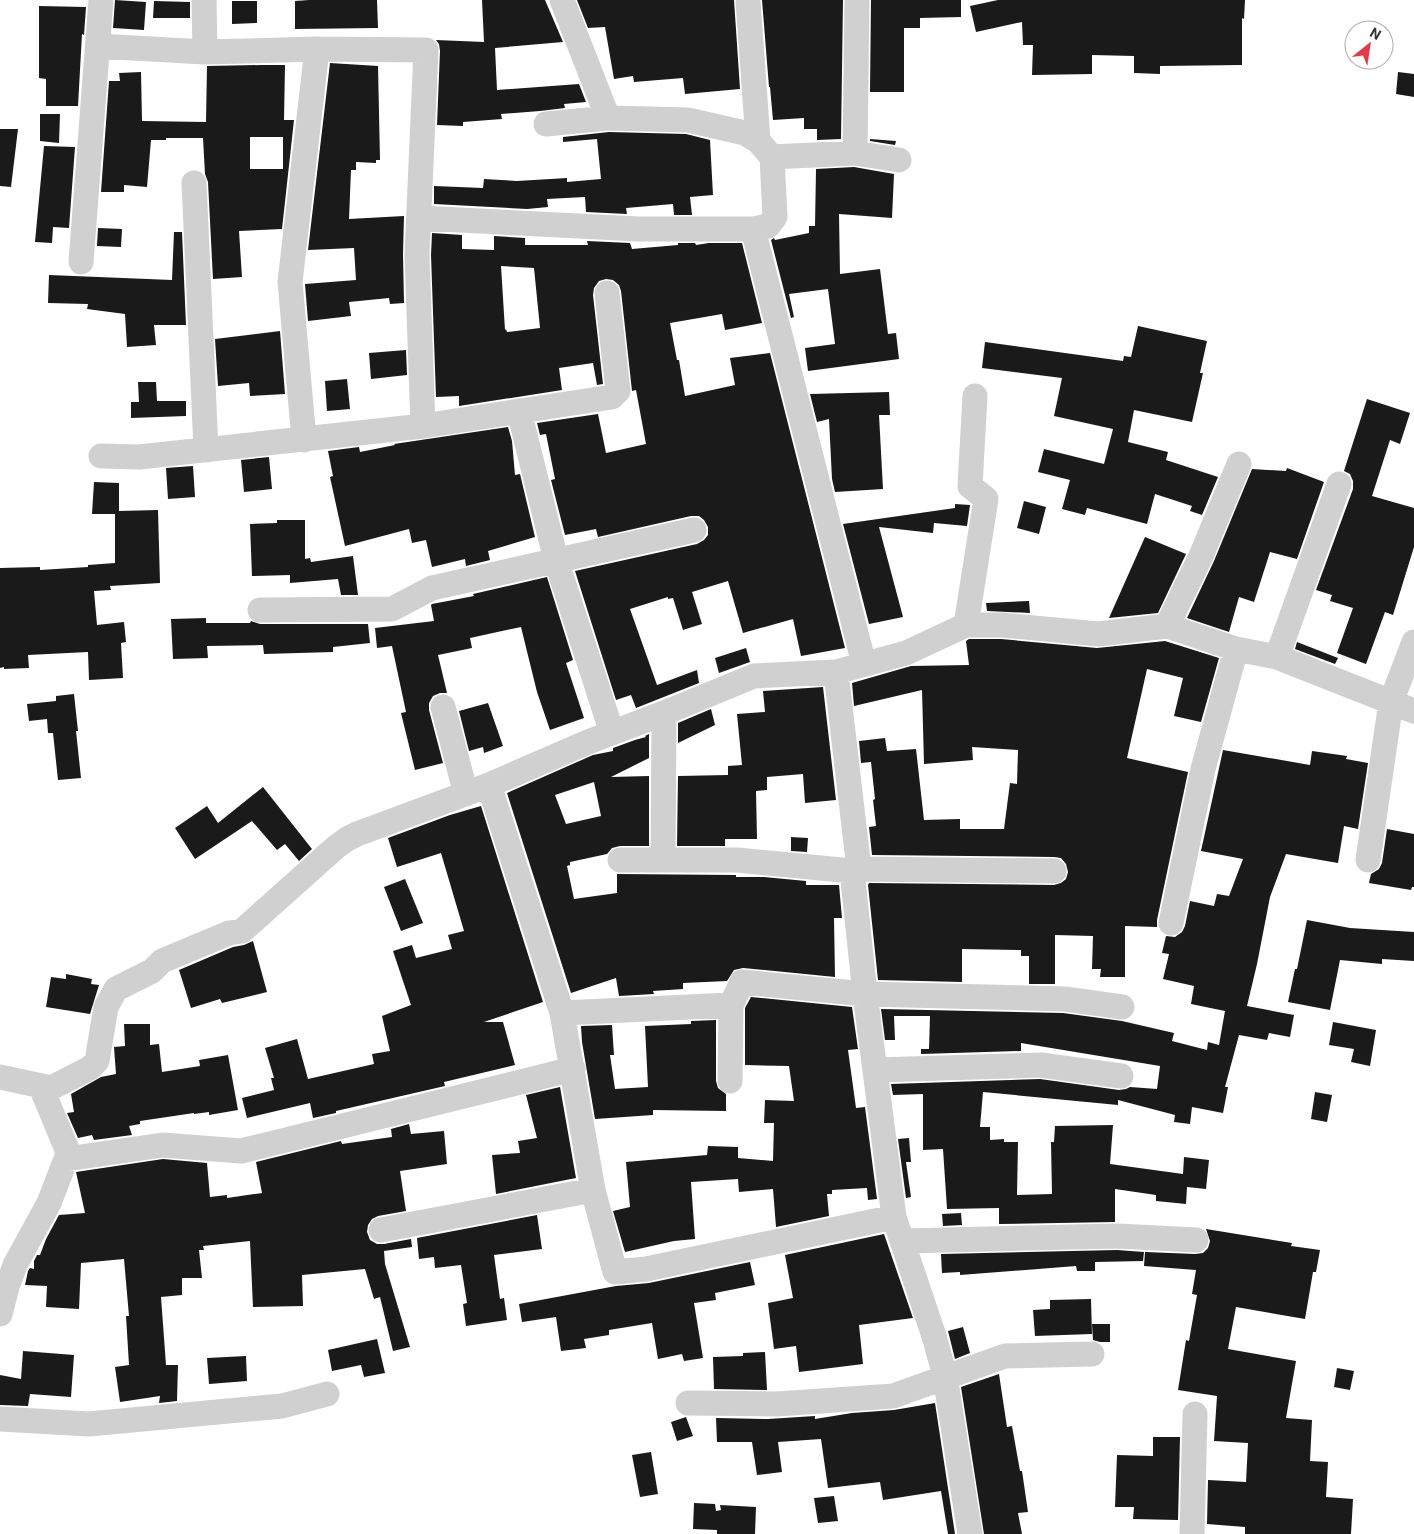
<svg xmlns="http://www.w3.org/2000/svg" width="1414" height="1534" font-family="Roboto,sans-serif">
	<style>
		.building { fill: #1a1a1a; fill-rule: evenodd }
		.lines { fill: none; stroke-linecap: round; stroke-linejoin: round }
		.minor { stroke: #d0d0d0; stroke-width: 25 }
	</style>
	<rect width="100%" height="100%" fill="#fff"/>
	<!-- building -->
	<path class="building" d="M115,0l31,2 -2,28 -31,-2z
		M309,0h68l1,28 -83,1v-28z
		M482,0h63l18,42 -68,6 2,42 82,-6 7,18 -22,2 1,4 -25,3 -39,3 1,5 -39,3v4l-26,-1 3,-74 -1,-7 -3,-4 48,2z
		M577,0h157l6,89 -55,5 -2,-16 -49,4 -1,-6 -19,3 -9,-52 -17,1z
		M762,0h81l-2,139 -24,1v-11h-13v-11l-31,2 -3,-33h-1z
		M871,0h90v17l-41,1v10h-16v64h-34z
		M998,0h247l-1,19 -2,-1v47l-82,1v8l-26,-1v-17l-42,-1v19l-60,1 1,-30h-10l-1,-23 -46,10 -6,-26z
		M154,1l36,1v16h-37z
		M232,1h25v22l-25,1z
		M39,6l47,1 -2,28 -2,-1 -4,72h-32v-27l-7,-1z
		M330,63l48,3 2,94h-4v3l-20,-1v8h-5l-2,49 55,-3 -1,38 1,49 -14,1 -1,-6 -40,4 2,14 -43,5 -3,-37 51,-4 -2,-32 -46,2z
		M261,65h24l-1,55h10l-12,109 -43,2 3,46 -29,2 -5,-97 -3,-8 -2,-36h-37v2h-15l-4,47 -23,-2v7h-23l8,-111h11l-1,-8 22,-1 1,49 64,1 1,-56zM250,137h33v32h-33z
		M1398,72l16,2v23l-18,-3z
		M40,114h20l-1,29 -19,-2z
		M0,129h18l-7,58 -11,-1z
		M609,132l77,2 24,6 3,55 -23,2 2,18h-18l-1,-11 -47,4 1,6 -41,-2 -1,-15 -38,2 1,8 -21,2 -93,-5v-18l49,2 1,-9 33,2 50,-3v4l34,-3 -4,-40 -34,3v-5z
		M870,139l26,2 -1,4 -25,-4z
		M44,146l31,1 -6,81 -16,-1 -1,16 -17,-1z
		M854,167l40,7 -2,44 -53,-4 1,60 40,-5 8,65 8,-1 3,26 -91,12 -3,-23 30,-4 -7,-55 -39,5 5,23 -3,1 -20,-78 3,-2 1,2 34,-7v-7h6l1,-57z
		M98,228l24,1 -1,18 -24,-1z
		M174,232h8l4,93h-32l2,20 -29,2 -2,-33 -38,-5 1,-5 -40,-1 1,-28 123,5z
		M432,233l30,2v14l32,1v-14l31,2v7h63l-1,-4 43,2 2,6 46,-4v-2h17l1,2 13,-2h33l20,80 -37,7 -3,-16 -52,9 7,37h2l6,36 50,-11 -5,-27 40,-5 75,295 -44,8 -8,-37 -50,14 -15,-52 -36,11 10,32 -19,6 -10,-32 -5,1v-2l-38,12 27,76 40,-15 2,13 -63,25 -5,-13 -15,5 -41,-129 122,-27 7,-4 4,-5v-8l-4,-7 -5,-4h-8l-93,21 -2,-8 -31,6 -14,-55 4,-1 -9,-45 -6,1 -3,-12 61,-9 8,39 40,-9 -10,-54 -4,1 -11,-100 -2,-6 -6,-5 -7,-1 -7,2 -5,7 -1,7 10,89 -6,1 -4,-22 -34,5 3,22 -103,16v-10l-23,1 -5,-142zM501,266l33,2 6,60 -33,4 -1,-3 -1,1z
		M1138,326l69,15 -7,32h3l-11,49 -58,-12 -6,32 40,10 -2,8 52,17 -16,38 -12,-4 2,-5 -37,-12 -8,30 -60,-16 -2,7 -23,-6 8,-29 -32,-8 6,-23 60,15 9,-35 -59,-13 8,-38 -80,-10 3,-26 138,19 1,-5 7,1z
		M280,331l5,63 -35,2 -1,-13 -31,3 -3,-47z
		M406,350l1,25 -36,4 -2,-26z
		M347,379l3,30 -23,2 -2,-30z
		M138,382h18l1,19h29v15l-55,2v-16h8z
		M889,392l1,23h-11l4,74 -48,3 -3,-13 -3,-60 -12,3 -7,-28z
		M1367,399l43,14 -10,31 -10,-4 -18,56 42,12v39l-21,68 -8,-3 -19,52 -29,-11 16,-45 -23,-7 2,-6 -16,-5 37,-101v-8l-3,-7 -6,-3z
		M508,427l4,14 3,34 5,-1 15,63 -47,14 2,9 -24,6 -1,-7 -33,8 -6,-27 -14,3 -3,-14 -64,17 -15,-69 3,-1 -5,-25 31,-4 1,5 35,-7 -1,-1z
		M269,457l3,32 -28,3 -3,-32z
		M193,466l2,31 -27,2 -2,-31z
		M1287,468l37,14 -27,77 -27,-7 -16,50 -15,-5 -10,35 -42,-14 27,-57 38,-92 34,2z
		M94,482l25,1v28l39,-1 2,73 -50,3 1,4 -17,1 3,34 27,-3 2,20 -5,1 2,35 -34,2 -1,-28 -60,3 1,13 -25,1v-2l-4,1v-100l40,-1v3l48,-3v-2l27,-2v-49h-23z
		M1024,501l22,6 -7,27 -22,-6z
		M955,504l15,1 -3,21 -33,-3 -1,10 -54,-6 24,90 -34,7 -26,-100 112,-16z
		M277,520h28v39l5,-1 1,4 42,-6 5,39h-17l-3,-16 -48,4v-8l-38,1 -2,-52 27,-1z
		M1145,537l41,17 -28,59 -49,5z
		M547,577l26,83 -7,3 18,55 -34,12 -13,-38 -16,-65 -51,11 2,10 -34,7 9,38h-7l-7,3 -4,7v7l14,53 -28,7 -14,-57 5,-1 -14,-66 -15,2 -2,-20 59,-7 -3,-16 1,-1 42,-8 -1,-2z
		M1029,601l1,12 -43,-2 -1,-8z
		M206,618v5h44l1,-2 9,3h108l2,19 -37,4v5l-69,2 -1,-9 -56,1 1,12 -35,1 -2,-40z
		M969,639h32l96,9 68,-7 54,17 -18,64 -27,-6 9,-38 -36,-9 -20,89 61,14 -31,148v7l-32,-1v51h-25l1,-8h-9l1,-33 -38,-1v49h-26v-28h-8v-6l-59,-1v33l-84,-2 -10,-95 1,-2 185,2 7,-2 5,-4 2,-7 -2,-8 -5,-6 -7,-1 -182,-2 -3,-28 7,-1 -3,-26 2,-1 -4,-37 -10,1 -2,-22 26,-3 2,13 29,-2 8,71 36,-1v10h44l6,-46 7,1 1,-34 -46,-3 1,13 -49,4 -2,-74 -68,16 -2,-23 59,-17 58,-1 -3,-24z
		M1297,642l41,16 -3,6 -40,-15z
		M746,648l4,14 -31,11 -4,-15z
		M823,687l13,113 -31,3 -2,-29 -36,3v13l-11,1 1,48h-32v7h-48l1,-70 50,-1v-9l14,-1 -5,-51 28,-2 -2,-21z
		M74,694l4,37h-2l5,47 -23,2 -5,-47h-5l-1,-14 -18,2 -2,-17 29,-3v-5z
		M488,703l15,43 -19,7 -1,-6 -14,4 -10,-40z
		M711,709l4,16 -37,18v-20z
		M649,734v24l-38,19 38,-1v70h-29l-8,2 -5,6 -37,8v3l-3,1 7,33 43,-6v-19l119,1v2h28l42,4v4h33l3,33h-8l1,59 -92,-9 -9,2 -7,11 -44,2v6l-30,2 1,3 -35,2 -3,-18 -45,15 -64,-200 86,-38 20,-4v-3l22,-8 11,-3 -1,-1zM594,782l7,34 -35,8 -11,-29z
		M1223,750l87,15 2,-14 35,5 -1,3 22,4 -10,66 -14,-3 -6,37 -52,-9 -16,43 -13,67 -10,42 47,9 -4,22 -21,-4 -2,7 -28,-5 -14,52h3l-5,26 -31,-6 -2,17 -16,-2 1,-7 -57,-15v5l-135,-13 -3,35h10v13l14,-1v3h14l-1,53 35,-1 -1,-52h3l1,-16 58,-1 -3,39 73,10 1,-17 25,3 -3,29 -19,-2 -1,17 -30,-3v-6l-41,-6v33l-116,2v-16l-52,1 -4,-60 -20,1v-56l-30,1 -2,-11 149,-5 79,11 7,-1 4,-2 27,2 3,-23 -139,-23v8l-100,3v-5h8l1,-33h-36l1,24h-10l-4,-31 182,4 59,8 52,12 -2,8 35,9 1,-8 11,3 6,-34 -34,-7 3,-18 -31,-7 6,-25 -7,-1 4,-17 9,1 7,-5 3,-6 5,-25 24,5 3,-12 12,2 14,-37 -42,-8z
		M263,787l49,62 -13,12 -14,-17 -8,6 -25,-29 -57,38 -20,-31 32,-22 11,17z
		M481,806l62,196 -59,20h19l12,43 -71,17 1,4 -109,25v2l-23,5 -3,-15 -63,15 -5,-20 32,-8 -3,-12h3l-9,-30 32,-9 11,40 66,-15 -2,-10 18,-3 -8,-35 29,-11 -18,-54 19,-6 4,13 36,-9 -4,-14 16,-4 -23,-78 -44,14 -9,-29 62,-23z
		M1387,829l27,5v53h-2l-1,3 -42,-7 2,-9 8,-5 3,-6z
		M791,837l17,1 -1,14 -16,-1z
		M405,879l18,44 -22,8 -17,-44z
		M1307,920l43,8 64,4v29l-32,-2v5l-42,-4 -10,50 -42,-8 7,-33h2z
		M253,941l14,51 -45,11 -2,-4 -29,9 -12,-38 54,-23 11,-2z
		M66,974l26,5 -1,5 8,1 -9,29 -44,-7 5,-30 15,2z
		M751,997l101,10 6,42 -10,1 8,58 9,-1 12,92 -9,1 -1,-12 -35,2v4h-5l2,22 -53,11 -3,-38 -34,3 -1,-13 -47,3 4,57 -21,2 -49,11 -12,-41 17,-4 -4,-45 81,-7 1,-9 30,1v11l35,3 1,-38h-10l1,-23 29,1 -5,-35 -44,-1v-57z
		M716,1020v61l2,7 8,6v17l-73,-1v5l-58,4 -13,-77 -1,-16 31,-1 2,30h-4l5,34 33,-2 -3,-61 46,-2v-3z
		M1333,1022l43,8 -6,36 -19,-4 3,-13 -25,-4z
		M124,1024h26v21l9,-1 3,28 38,-6 -1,-6 29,-5 10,55 -29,5v-3l-15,2v-1l-54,8v3l-11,2 3,9 -38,5 -2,-5 -14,3 -11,-25 7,-1 -3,-18 30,-17 15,-3 -2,-27 11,-1z
		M560,1087l16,91 -80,16 -4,-39 28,-2 -2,-12 19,-3 -11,-43z
		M1315,1092l17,3 -5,27 -16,-3z
		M409,1124l2,10 33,-3 3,33 -47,7 6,40 -28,5 -6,3 -4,6 -1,7 3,8 7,4h7l27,-5 1,8 -28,4 1,13 25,83 -17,4 -13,-54 -6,2 -9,-30 -63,6 1,31 -50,1 -3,-66 -47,5 1,4h-5l3,28h-20v17l-21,2 5,68h12l-1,36 -18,2 1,-7 -40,6 -5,-35 14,-2 -3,-49h3l-5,-57 -43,4 -2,46 -33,-2 1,-21 -22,-1 3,-14 2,-3 4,1v-8l3,-6h3l6,-16 13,-24 26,-2 -9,-41 87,-13 44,4 3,34 17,-2v3l35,-5 -6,-31 85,-21 1,3 50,-7 -1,-8z
		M909,1138l2,24h-5l5,35 -5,1 -8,-59z
		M961,1213l1,12 -19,1 -1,-12z
		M537,1215l5,34 -48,6 6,44 4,-1 3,22 -41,6 -3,-22 4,-1 -6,-38 -26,3 -1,-11 -15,2 -2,-21z
		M1206,1229l86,14 -1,3 29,4 -4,22h-3l-8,47 -69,-12 -8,42 68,12 -10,57 26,2 -2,41 18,1 -2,35 27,2 -2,35h-106v-7l-38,-3 1,-44 38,2 2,-39 -34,-2 3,-45 -39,-6 8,-50 3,1 8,-46 -5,-1 4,-24 -52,-4 1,-14 50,2 8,-1 5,-5 2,-7z
		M884,1234l29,84 -54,7 4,39 -64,8 -3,-26 -22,3 -6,-46 25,-5 -8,-43z
		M1117,1250l27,2 -1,9 -48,1v9h-18l-1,-5 -116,9v-3l-18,1 -1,-19z
		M750,1262l5,23 -40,8 1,7 -22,3 9,55 -19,3 -2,-7 -24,5 -6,-36 -43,7v5l-25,4 2,9 -25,3 -5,-34 -34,5 -3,-18 97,-18 33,-3z
		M1091,1299l1,35 -57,2 -2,-26 17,-1v-9z
		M1092,1324h18v18h-10l-7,-2z
		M963,1327l7,26 -15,6 -7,-28z
		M377,1339l8,34 -21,4 -3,-12 -29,6 -4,-21z
		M23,1351l51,4 -3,42 -41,-3 -2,12 -28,-1v-30l21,4z
		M765,1352l2,38 -53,-1 -1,-32 30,-1v-3z
		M246,1356l1,25 -38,3 -2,-26z
		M1337,1368l17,3 -4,19 -16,-3z
		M999,1374l8,53 5,-1 8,45h2l6,41 -10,1 4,21h-38l-23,-147z
		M935,1403l20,131h-7l-7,-43 -58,9 -3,-18 -52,6 -7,-49 -43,3 4,30 -25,3 -5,-33h-35l-1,-24 52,1 47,-3v3l37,-6 42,-3z
		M686,1417l7,19 -16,5 -6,-19z
		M1153,1437h27l-2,83 -45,-1 1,-12h-19l2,-52 36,1z
		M651,1452l7,42 -18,3 -8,-42z
		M834,1496l4,25 -20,2 -4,-25z
		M694,1503l21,1 1,7 5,-1 -1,-5 36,2 -1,27h-38v-4l-24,-1z"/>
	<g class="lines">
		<!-- minor -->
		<path class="minor" d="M204,0l1,52
			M562,0l46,118
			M748,1l10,140
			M98,46l107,6 112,-3 109,1 -9,205 6,171
			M855,153l2,-153
			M772,157l83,-4 44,7
			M194,183l12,267
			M419,218l220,11h114l15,-3 7,-9 -3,-60 -14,-16 -13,-8 -57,-13 -80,-2 -62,6
			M753,229l111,435
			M81,262l20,-262
			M519,411l37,149 56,173
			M304,440l-14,-158 27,-233
			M101,456l38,1 284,-31 189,-29 6,-6 -11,-98
			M260,610l132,-1 40,-21 262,-58
			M966,625l20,-126 -16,-13 5,-90
			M1167,626l34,-70 38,-92
			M1277,657l62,-173
			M836,672l23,197 -7,2 13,123 29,223 40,119 11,40 25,158
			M443,707l23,87
			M489,785l73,228 31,177 22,82 31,-3 248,-52
			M620,860h117l115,11
			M663,860l1,-147
			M1368,860l23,-158 23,-60
			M859,869l195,2
			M1171,923l32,-154 33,-120
			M562,1013l169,-8 11,-23 123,12 200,5 57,8
			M876,1070l165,-5 80,11
			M0,1077l51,11 39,-20 7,-7 9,-54 10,-18 36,-18 10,-10 67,-28 13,-2 94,-84 11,-8 10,-5 132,-49 99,-43 76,-29 90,-37 82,-4 70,-19 60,-28h36l96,9 69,-8 69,23 41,8 137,54
			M730,1081l1,-76
			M66,1159l97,-14 78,6 332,-82
			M381,1230l212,-40
			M903,1241l214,-5 79,4
			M0,1314l7,-27 8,-22 34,-62 17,-44 2,-7 -27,-65
			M688,1403l89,1 116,-8 112,-40 87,-2
			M0,1419l89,5 193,-18 45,-12
			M1192,1534l3,-120"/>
	</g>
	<!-- north arrow -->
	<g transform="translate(1369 45) rotate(30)"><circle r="24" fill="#ffffff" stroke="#adadad"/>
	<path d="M0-4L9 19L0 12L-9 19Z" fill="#e63946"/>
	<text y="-8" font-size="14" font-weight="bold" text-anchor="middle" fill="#333333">N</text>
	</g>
</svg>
